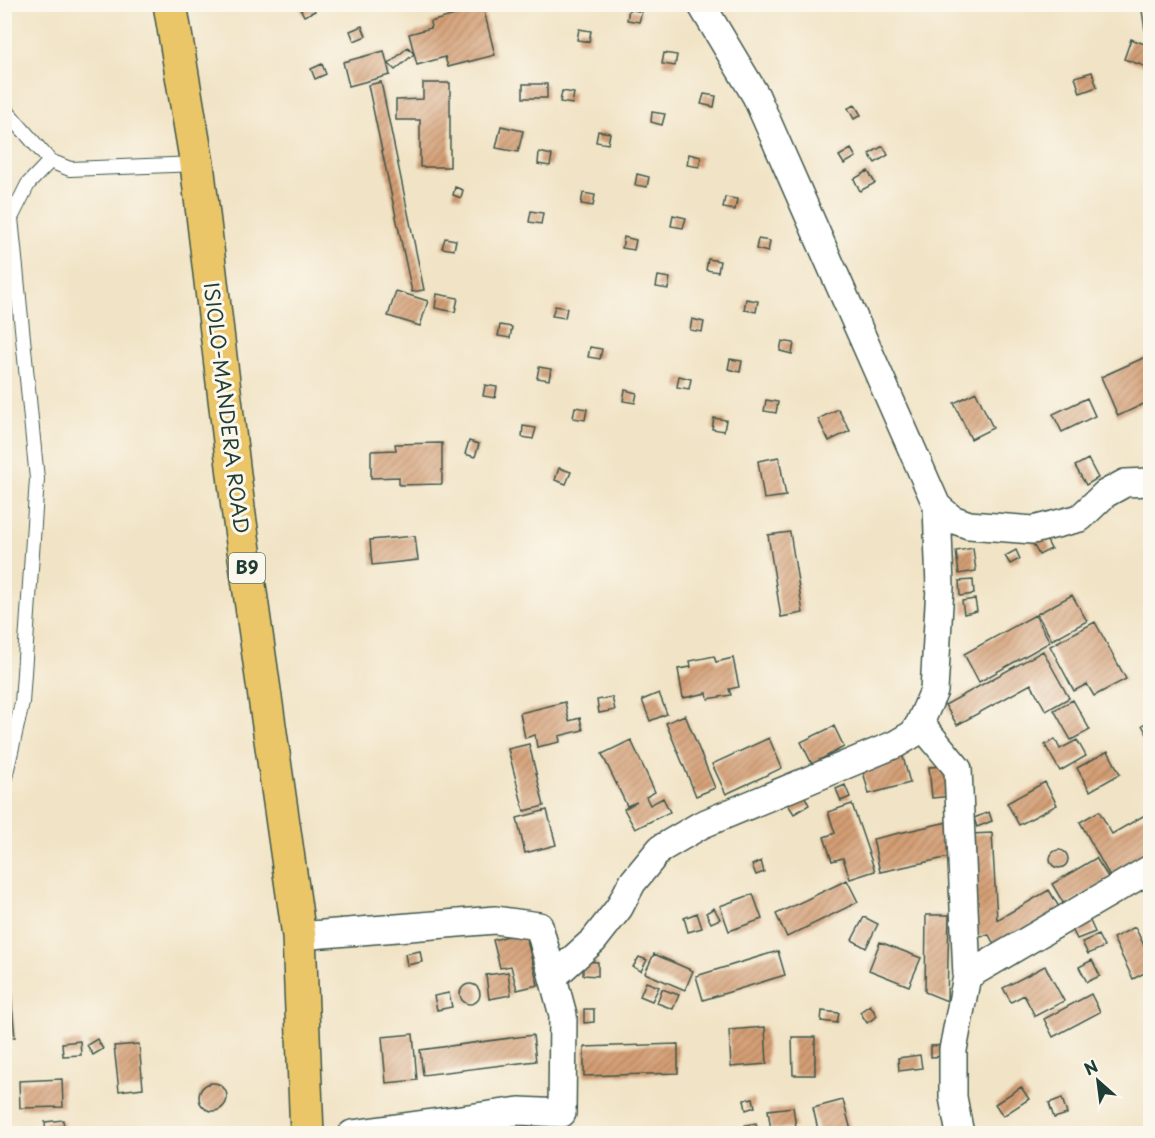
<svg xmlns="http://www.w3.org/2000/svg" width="1155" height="1138" font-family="'Playpen Sans',sans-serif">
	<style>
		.building { fill: url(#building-hatch) }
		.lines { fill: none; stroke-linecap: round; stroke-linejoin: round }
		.lane-casing { stroke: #3e564a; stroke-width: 16 }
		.street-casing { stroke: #3e564a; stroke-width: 30 }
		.highway-casing { stroke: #3e564a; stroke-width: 36 }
		.lane { stroke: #fff; stroke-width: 14 }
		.street { stroke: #fff; stroke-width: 27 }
		.highway { stroke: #ebc669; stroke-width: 33 }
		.labels { text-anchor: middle; stroke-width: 6; stroke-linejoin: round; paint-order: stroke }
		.shield { fill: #fbf7ec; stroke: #61756b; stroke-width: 1.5 }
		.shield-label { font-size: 18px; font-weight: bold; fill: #1f3d34 }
		.street-label { font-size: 20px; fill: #1f3d34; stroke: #fbf7ec }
	</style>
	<defs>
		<pattern id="building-hatch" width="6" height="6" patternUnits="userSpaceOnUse" patternTransform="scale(1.5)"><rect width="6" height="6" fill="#d49e74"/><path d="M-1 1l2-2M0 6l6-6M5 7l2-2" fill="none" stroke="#ab8260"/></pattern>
	</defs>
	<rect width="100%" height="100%" fill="#fbf7ec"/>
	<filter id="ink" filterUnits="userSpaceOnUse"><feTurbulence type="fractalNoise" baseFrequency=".0167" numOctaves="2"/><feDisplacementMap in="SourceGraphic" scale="12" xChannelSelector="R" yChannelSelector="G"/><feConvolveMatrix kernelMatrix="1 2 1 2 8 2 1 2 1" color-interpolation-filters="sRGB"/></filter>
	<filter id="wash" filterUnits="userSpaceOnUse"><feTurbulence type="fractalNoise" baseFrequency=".008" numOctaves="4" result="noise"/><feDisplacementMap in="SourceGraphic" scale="24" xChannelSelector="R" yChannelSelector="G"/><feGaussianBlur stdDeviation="1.35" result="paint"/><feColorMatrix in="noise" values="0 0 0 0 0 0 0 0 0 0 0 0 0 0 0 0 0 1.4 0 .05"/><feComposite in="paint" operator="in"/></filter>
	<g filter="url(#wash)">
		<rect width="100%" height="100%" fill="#f1e3c5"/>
		<g id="blocks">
			<!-- building -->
			<path class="building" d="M312,4l3,7 -11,5 -5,-10z
				M1141,4h9v25l-5,1z
				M483,7l12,48 -47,12 -3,-10 -28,8 -8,-31 22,-6 -1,-6z
				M629,9l13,3 -3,10 -12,-2z
				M362,26l4,10 -12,5 -4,-10z
				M579,29l12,2 -2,11 -12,-2z
				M5,30h1l1,28h-2z
				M1131,39l19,7 -3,21 -23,-8z
				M408,47l6,7 -19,16 -6,-6z
				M384,51l6,24 -41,11 -6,-24z
				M664,53l13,2 -2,11 -13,-2z
				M322,64l4,10 -11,5 -4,-10z
				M1092,72l5,15 -17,6 -5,-16z
				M381,82l43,208 -12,2 -44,-207z
				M423,83h27v84h-30v-47h-24v-20l27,-1z
				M523,84h24v14h-24z
				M562,91l12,2 -2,11 -12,-2z
				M704,94l12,2 -2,11 -13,-3z
				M1146,103h4v36h-1z
				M855,105l6,10 -7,4 -6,-11z
				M652,112l13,2 -3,11 -11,-3z
				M501,126l22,5 -5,21 -22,-4z
				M598,131l12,2 -2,11 -12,-2z
				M883,146l5,9 -13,8 -6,-9z
				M851,149l5,8 -12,7 -5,-8z
				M539,152l13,3 -2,11 -12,-2z
				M689,154l12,3 -2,10 -12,-2z
				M868,171l7,12 -15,8 -6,-12z
				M637,174l12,3 -2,10 -12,-2z
				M455,187l8,3 -2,8 -8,-3z
				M583,193l12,2 -2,11 -12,-2z
				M725,197l12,2 -2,11 -12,-2z
				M531,211l12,2 -2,11 -12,-2z
				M673,215l13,3 -3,10 -12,-2z
				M624,237l12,3 -2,10 -12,-2z
				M445,238l11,2 -2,10 -12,-2z
				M758,239l12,2 -2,11 -12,-3z
				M708,259l12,2 -2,11 -12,-2z
				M658,276l12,2 -2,11 -12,-2z
				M396,291l32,10 -8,25 -32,-10z
				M437,294l21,4 -3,14 -20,-4z
				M746,299l12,2 -2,11 -12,-2z
				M555,306l12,2 -2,10 -13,-2z
				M692,319l12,3 -2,10 -12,-2z
				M500,325l12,2 -2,11 -12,-2z
				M782,341l12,2 -2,11 -12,-3z
				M590,347l12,2 -2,10 -12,-2z
				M1150,355v46l-32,15 -17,-39z
				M730,359l12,2 -2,11 -12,-3z
				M539,367l12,2 -2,11 -12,-2z
				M679,376l12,3 -2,10 -12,-2z
				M485,385l12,2 -2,11 -12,-2z
				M625,390l12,3 -2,10 -12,-2z
				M976,392l17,36 -22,11 -17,-36z
				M1087,398l8,18 -33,16 -9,-18z
				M766,400l12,2 -2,11 -12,-2z
				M575,407l12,2 -2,11 -12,-2z
				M838,409l12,22 -21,10 -11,-22z
				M714,418l12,2 -2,11 -12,-2z
				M523,426l13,2 -3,11 -11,-2z
				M469,441l10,3 -4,13 -10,-3z
				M442,443v41l-43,1v-8l-28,1v-27l25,-1 -1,-6z
				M779,457l7,39 -22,3 -6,-38z
				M1088,459l10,19 -12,7 -11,-19z
				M559,468l12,4 -5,12 -11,-4z
				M790,532l13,81 -22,4 -13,-82z
				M1043,533l8,16 -12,6 -8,-15z
				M415,536l3,24 -46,5 -2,-25z
				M973,548l3,23 -17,3 -3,-23z
				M1016,550l4,9 -10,5 -5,-8z
				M973,580l1,14 -14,2 -1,-15z
				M1072,595l15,26 -35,19 -15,-26z
				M975,599l2,12 -13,3 -2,-13z
				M1035,615l15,27 -71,40 -15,-28z
				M1095,622l31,57 -32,17 -7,-12 -13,7 -24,-45z
				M1043,651l26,47 -23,13 -15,-27 -74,41 -12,-20z
				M714,656l2,6 17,-4 6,29 -10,2 2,6 -23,4 -1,-6 -24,5 -5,-29 13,-2 -1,-6z
				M659,693l8,21 -17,7 -8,-21z
				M612,697l3,13 -16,3 -2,-13z
				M1073,700l17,30 -19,10 -17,-30z
				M565,702l4,19 11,-3 3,12 -24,6 1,6 -23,5 -2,-12 -10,3 -5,-25z
				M685,715l30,73 -19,8 -30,-73z
				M1150,721v14l-2,1 -6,-11z
				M834,726l10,21 -32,17 -11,-22z
				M769,738l13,30 -56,26 -14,-30z
				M1055,739l5,10 17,-9 9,16 -26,15 -15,-26z
				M631,740l24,52 -9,5 4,8 13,-7 7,14 -35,17 -11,-20 13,-7 -10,4 -25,-52z
				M529,744l15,62 -20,5 -16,-62z
				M1108,751l12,23 -30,17 -13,-23z
				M902,753l8,30 -41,11 -8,-30z
				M951,766l2,30 -21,2 -3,-31z
				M1045,782l12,23 -38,20 -12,-22z
				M845,785l5,12 -9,4 -5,-12z
				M803,793l6,12 -15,9 -7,-11z
				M852,804l23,67 -25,8 -7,-21 -11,3 -8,-24 11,-4 -7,-21z
				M547,810l9,35 -31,8 -8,-35z
				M1099,811l13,23 38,-22v52l-36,20 -34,-62z
				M989,812l3,9 -15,6 -3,-9z
				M952,821l7,34 -79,17 -7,-33z
				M992,833l5,87 52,-30 13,22 -65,38 -8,-15 -11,1 -7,-102z
				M1050 859a9 9 0 1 1 18 0a9 9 0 1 1-18 0Z
				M1096,858l14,22 -45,26 -13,-22z
				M761,861l3,11 -8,3 -4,-10z
				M847,880l11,22 -71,35 -11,-23z
				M753,894l9,25 -33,12 -9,-25z
				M714,908l6,11 -9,4 -5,-10z
				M697,913l5,15 -14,4 -4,-14z
				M926,915h23l-2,86 -22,-9z
				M864,917l14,7 -12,24 -14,-8z
				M1089,919l6,13 -18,7 -6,-12z
				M1135,927l15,31v12l-17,9 -20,-41z
				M525,932l13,53 -21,5 -6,-24 -11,2 -7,-28z
				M1098,935l6,12 -16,7 -6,-12z
				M880,942l41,16 -12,28 -40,-16z
				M420,951l2,11 -15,3 -2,-11z
				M778,951l7,24 -82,25 -7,-24z
				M654,954l39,17 -8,19 -40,-17z
				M639,957l8,3 -6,11 -8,-4z
				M1092,960l8,16 -13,6 -8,-15z
				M583,961l15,1v14l-15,-1z
				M1045,966l19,35 -29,15 -11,-21 -13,7 -8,-14z
				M508,972l3,23 -22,4 -3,-24z
				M646,982l13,5 -7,14 -12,-5z
				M460 994a10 10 0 1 1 20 0a10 10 0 1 1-20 0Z
				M662,989l17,6 -6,14 -16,-6z
				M449,993l3,14 -15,3 -3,-14z
				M1091,994l9,18 -47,25 -9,-18z
				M4,995h7l4,42 -11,1z
				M870,1005l7,11 -10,7 -7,-11z
				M584,1009h10v13l-10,1z
				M822,1011l17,2 -2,10 -16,-2z
				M765,1027l2,37 -36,3 -2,-37z
				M413,1034l4,46 -31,3 -4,-46z
				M533,1035l3,26 -113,14 -3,-25z
				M792,1037h23v38h-22z
				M97,1039l6,10 -10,6 -6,-10z
				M80,1041l1,14 -18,1 -1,-13z
				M139,1044l4,44 -24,3 -5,-45z
				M678,1044v29l-94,3v-29z
				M948,1045l1,11 -18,1v-11z
				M920,1055l2,13 -23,3 -1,-13z
				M62,1079l1,28 -43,1 -1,-27z
				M199 1097a14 14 0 1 1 28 0a14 14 0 1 1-28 0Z
				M1021,1087l8,12 -26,17 -8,-12z
				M753,1098l2,9 -9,3 -2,-10z
				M1062,1098l5,16 -13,4 -5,-15z
				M843,1100l9,34h-33l-6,-26z
				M793,1107l3,20 -25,3 -3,-20z
				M63,1120l2,14h-19l-1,-12z
				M756,1123l2,11h-12l-1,-9z
				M537,1126l1,8h-52v-3z"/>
		</g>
	</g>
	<g filter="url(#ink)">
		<use href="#blocks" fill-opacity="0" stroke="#3e564a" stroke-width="1.5"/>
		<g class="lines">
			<defs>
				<path id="lane" d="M4,108l46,53 20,8 127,-5
					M4,782l18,-79 15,-224 -26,-261 17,-34 22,-23"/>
				<path id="street" d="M701,4l55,92 181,410 15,13 17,6 64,5 47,-12 25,-24 20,-11 25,-1
					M920,723l38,46 9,207
					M299,936l196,-16 44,6 24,89 -1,98 -43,-2 -167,23
					M553,977l41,-37 25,-32 13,-25 28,-34 41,-24 195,-81 17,-10 7,-11 14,-32 6,-104 -3,-81
					M960,1134l-7,-37v-47l14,-74 183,-107"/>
				<path id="highway" d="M170,4l27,160 41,344 61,428 8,198"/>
			</defs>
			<!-- lane casing -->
			<use href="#lane" class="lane-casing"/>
			<!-- street casing -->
			<use href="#street" class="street-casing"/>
			<!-- highway casing -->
			<use href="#highway" class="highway-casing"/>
			<!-- lane -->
			<use href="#lane" class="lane"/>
			<!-- street -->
			<use href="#street" class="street"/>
			<!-- highway -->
			<use href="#highway" class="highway"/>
		</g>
	</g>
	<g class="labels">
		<!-- shield labels -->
		<rect class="shield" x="229" y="553" width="36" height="30" rx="4.5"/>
		<g class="shield-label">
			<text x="247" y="574">B9</text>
		</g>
		<!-- street labels -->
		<g class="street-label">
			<text transform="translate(226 408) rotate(83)" y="7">ISIOLO-MANDERA ROAD</text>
		</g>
	</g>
	<!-- margin -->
	<rect width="1155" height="1138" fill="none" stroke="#fbf7ec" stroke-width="24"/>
	<!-- north arrow -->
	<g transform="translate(1098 1081) rotate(332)" stroke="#fbf7ec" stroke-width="4.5" paint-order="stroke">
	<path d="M0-4.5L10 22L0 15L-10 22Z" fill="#1f3d34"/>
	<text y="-9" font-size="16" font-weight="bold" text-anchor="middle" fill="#1f3d34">N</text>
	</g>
</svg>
